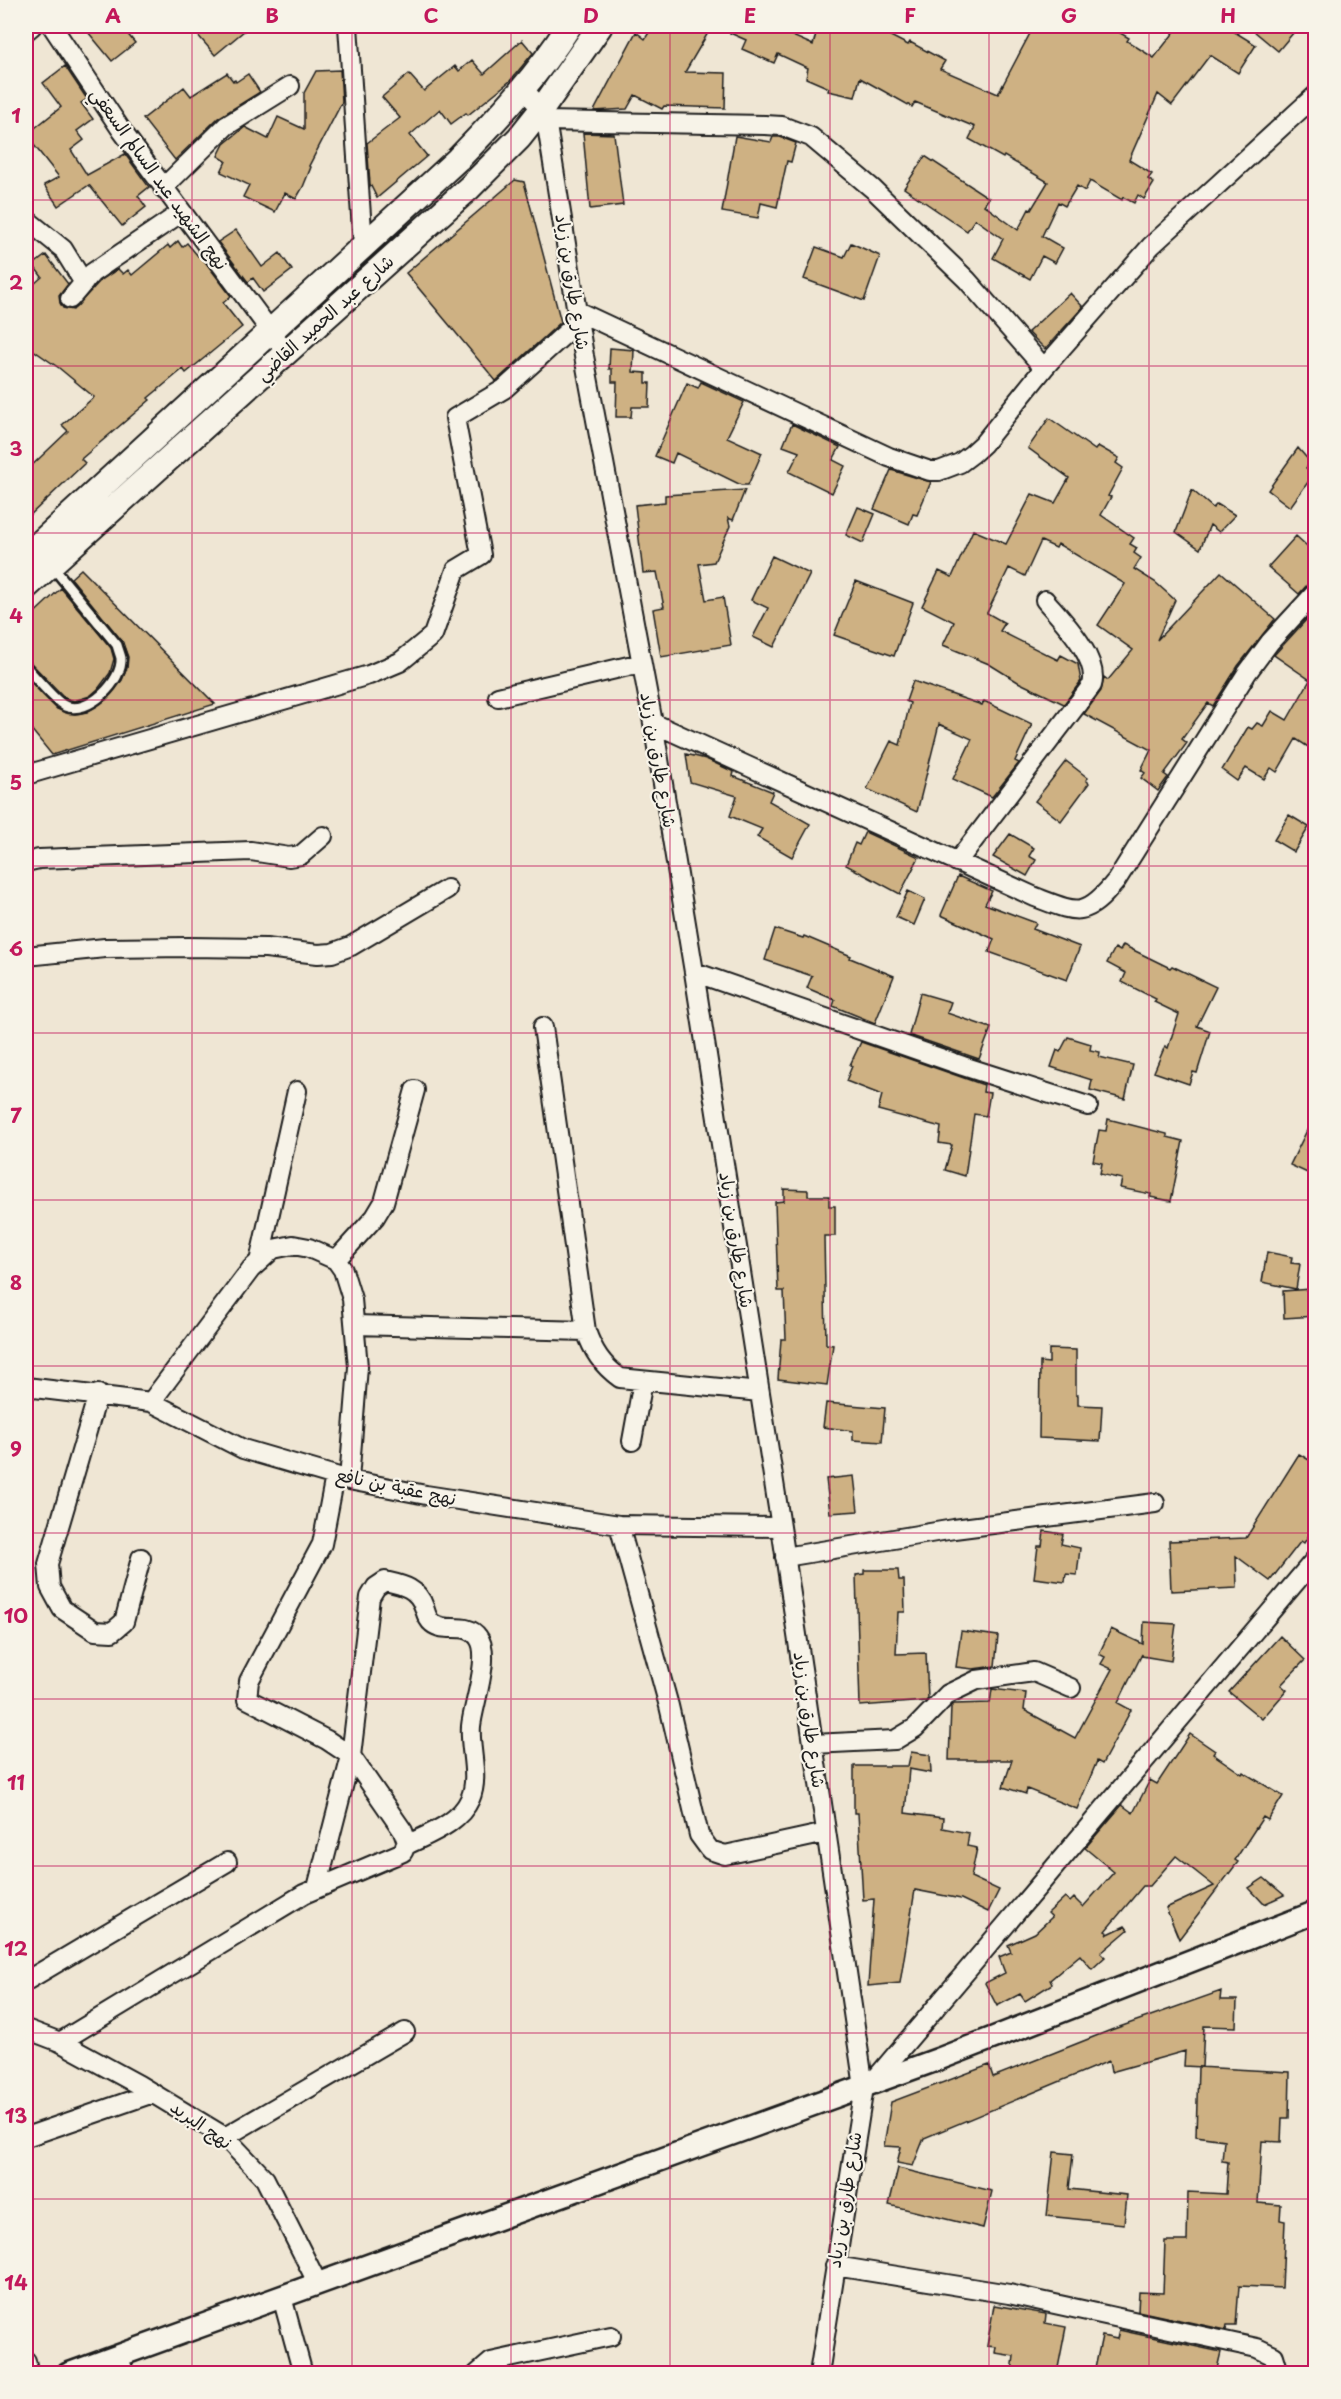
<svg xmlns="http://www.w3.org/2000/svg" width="1341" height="2399" font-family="'Playpen Sans','Playpen Sans Arabic',sans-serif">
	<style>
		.building { fill: #ceb183; stroke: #1c1c1c; stroke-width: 1.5 }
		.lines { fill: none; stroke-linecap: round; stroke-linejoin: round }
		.service-casing { stroke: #1c1c1c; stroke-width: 14 }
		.minor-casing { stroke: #1c1c1c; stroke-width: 22 }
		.tertiary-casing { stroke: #1c1c1c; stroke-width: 26 }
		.secondary-casing { stroke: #1c1c1c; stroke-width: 28 }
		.service { stroke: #f7f3e8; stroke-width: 9 }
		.minor { stroke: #f7f3e8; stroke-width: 18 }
		.tertiary { stroke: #f7f3e8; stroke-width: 21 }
		.secondary { stroke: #f7f3e8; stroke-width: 24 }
		.grid { fill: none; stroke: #c2185b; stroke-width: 1.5; stroke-opacity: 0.55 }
		.labels { text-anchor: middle; stroke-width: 4.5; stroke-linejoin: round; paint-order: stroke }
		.street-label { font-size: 18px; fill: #1c1c1c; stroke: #f7f3e8 }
		.neatline { fill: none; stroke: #c2185b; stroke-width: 2 }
		.grid-label { font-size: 20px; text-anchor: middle; font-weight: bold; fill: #c2185b }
	</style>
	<rect width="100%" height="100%" fill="#efe6d4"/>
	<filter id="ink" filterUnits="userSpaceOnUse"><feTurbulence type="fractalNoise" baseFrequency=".0167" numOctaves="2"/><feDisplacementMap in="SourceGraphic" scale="12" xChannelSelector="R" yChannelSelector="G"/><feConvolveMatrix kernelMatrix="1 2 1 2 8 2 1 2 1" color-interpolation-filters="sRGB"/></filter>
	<g filter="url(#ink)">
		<!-- building -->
		<path class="building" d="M83,26h38l14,17 -23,18z
			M190,26h60l-35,29z
			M653,26h59l-27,46 41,1 -1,35 -61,-2 -2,3 -27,-14 -8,14 -33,2 42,-79 9,7z
			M714,26h56l43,19 5,-19h53l37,19 2,-3 35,19 -5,8 58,25 36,-68h74l21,12 -2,3 27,17 25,-32h46l31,19 -18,28 -28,-18 -38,50 -14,-11 -29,66 23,14 -4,5 6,4 -10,16 -6,-4 -4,8 -11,-6 -1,3 -32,-19 -5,10 -8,-5 -12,20 -7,-4 -16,34 21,12 -8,15 -13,-7 -12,23 -37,-21 10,-19 -28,-20 -8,12 -63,-43 21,-32 64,42 -5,7 34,25 11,-21 2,1 17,-28 -44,-26 -1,2 -34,-19 6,-12 -60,-25 -3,5 -52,-29 -5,19 -27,-6 1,-3 -23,-10 2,-10 -30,-14 -4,9 -32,-14 4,-9z
			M1248,26h51l-21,25z
			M522,40l11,13 -23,28 -42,34 -2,-2 -15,11 -11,-15 -30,26 17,21 -50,42 -7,-14 -3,-41 33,-25 -18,-21 27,-23 15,17 31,-25 4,5 13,-11 12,14z
			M65,66l22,33 -6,4 12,16 -16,12 7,9 -13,10 16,25 38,-21 24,33 -11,9 8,11 -24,19 -33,-41 -31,21 -14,-21 15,-8 -33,-42 35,-28 -18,-24z
			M340,70l2,32 -33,64 2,1 -8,20 -7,12 -11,-6 -10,19 -32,-15 6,-12 -28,-13 5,-11 -8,-5 6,-12 21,-17 23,12 10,-22 26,12v-36l12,-22z
			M227,73l6,8 2,-1 1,2 12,-8 12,18 -42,26 -43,42 -32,-41 41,-32 7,9z
			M583,133l31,1 9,71 -33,4z
			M735,136l36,6 2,-5h7l16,6 -5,19 -4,-1 -10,46 -16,-4 -3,15 -36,-6z
			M515,180l9,2 37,140 -65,59 -90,-108z
			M236,230l26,37 18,-14 12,17 -29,22 -10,-14 -5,4 -30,-40z
			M178,241l4,6 5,-4 11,13 2,-1 31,41 -8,7 19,24 -56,46 -3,-4 -35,29 2,2 -69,59 4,4 -59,56v-48l42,-40 -6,-6 32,-28 -35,-29 -33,-23v-54l16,-14 -9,-12 13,-10 22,29 -9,12 1,7 3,5 10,2 27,-29 18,-12 5,5 5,-4 4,5 36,-30 2,3z
			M851,243l29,13 -16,45 -60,-22 12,-32 28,10z
			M1070,293l13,14 -38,42 -17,-17z
			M610,348l24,2 -1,22 13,1v10h4l-1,24h-17l-1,10h-15l1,-35h-5v-13h-3z
			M701,382l43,20 -17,35 35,16 -14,32h-7l-65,-32 -4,10 -17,-7 32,-73 11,5z
			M1049,418l46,32 3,-4 21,12 -3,5 7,5 -15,28 3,1 -10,18 33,23 -4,6 7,4 -3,5 7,5 -7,11 21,13 20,18 -18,40 64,-68 54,47 -37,47 -25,40 -5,-3 -26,36 5,4 -23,31 4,3 -10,14 -17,-13 4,-5 -4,-3 10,-20 -67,-36 17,-23 3,-14 4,3 25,-30 -35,-25 27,-41 -67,-40 -2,4 -15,-7 -16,35 -16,-8 -22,45 18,10 -5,8 58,29 3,-5 17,9 3,17 -17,23 -46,-22 -29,-18 -46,-19 11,-23 -32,-16 17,-35 13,6 21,-47 33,14 26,-50 23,9 14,-25 -41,-30z
			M792,424l48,23 -7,13 12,6 -13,27 -43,-21 10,-20 -16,-6z
			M1298,448l13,15 -5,5 8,6 -24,33 -22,-17z
			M891,470l40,12 -14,33 -4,-1 -4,10 -35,-15z
			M745,490l-12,30 -5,-2 2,8 -16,36 -15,2 7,36 17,-3 8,48 -70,12 -8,-48 11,-2 -7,-35 -14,1 -8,-68 30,-3v-7z
			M1192,490l21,18 4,-4 18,11 -16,17 -9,-7 -10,24 -24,-17z
			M858,507l17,7 -12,29 -17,-8z
			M1296,536l20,18v27l-8,3 -9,10 -31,-27z
			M772,556l38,18 -36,73 -21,-10 15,-29 -17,-8z
			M81,569l134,135 -163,51 -26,-32v-46l31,32 18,5 12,-2 20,-13 15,-19 5,-12 1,-11 -6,-16 -51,-63z
			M856,581l57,22 -19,53 -60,-21z
			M61,588l50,60 3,11 -4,14 -12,16 -8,7 -16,5 -9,-3 -34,-35 -5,-3v-39z
			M1316,609v143l-20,-13 -19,33 -6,-4 -7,11 -18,-11 -9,13 -15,-11 26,-43 4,2 5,-6 6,3 9,-15 15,9 23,-40 -36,-25z
			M913,681l69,24 2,-4 48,23 -17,37 4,2 -27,34 -39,-18 19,-40 -33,-15 -22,88 -50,-23 24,-48 9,4 10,-42 -4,-2z
			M686,754l20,5 28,13 -1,4 40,16 -4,9 41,23 -18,33 -35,-20 5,-8 -32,-13 7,-20 -47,-14z
			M1066,761l22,17 -2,2 3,3 -28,38 -26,-20z
			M1289,815l20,12 -15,25 -20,-12z
			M865,832l54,25 -19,37 -54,-29 9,-22 4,2z
			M1010,834l24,14 -5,8 7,4 -9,16 -34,-19z
			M958,876l34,15 -7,13 51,19 -3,6 47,18 -13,33 -78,-28 5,-13 -53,-24z
			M908,891l17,8 -11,26 -18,-8z
			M775,929l28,9 1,-2 47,20 -1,2 44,18 -19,47 -42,-17 2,-6 -28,-12 5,-12 -47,-16z
			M1123,945l47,23 2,-2 44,21 -19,39 13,5 -13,42 -4,-1 -4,12 -35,-12 11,-26 3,2 11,-34 -25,-12 2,-3 -34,-17 4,-9 -19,-10 8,-15 5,3z
			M920,993l31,9 -4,11 44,15 -12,31 -70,-24z
			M1068,1037l23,7 -1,6 10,2 -1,5 34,8 -8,34 -35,-9 2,-10 -41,-13 6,-17 3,2z
			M861,1042l123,43 -1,7 7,1 -4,23 -12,-2 -9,62 -20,-6 7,-25 -13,-2 2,-16 -63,-17 4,-15 -36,-14 6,-15 -2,-1z
			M1316,1112v65l-26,-12z
			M1108,1119l59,15v3l16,4 -12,60 -21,-4 1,-3 -31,-6 2,-9 -22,-5 2,-11 -9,-2 6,-31 7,1z
			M784,1189l24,1v6h21v10h6v30h-11l2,108 7,1 -6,40 -49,-6 3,-40h5l-2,-48h-6l-3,-89 9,-1z
			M1267,1252l25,5 -1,6 9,1 -4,25 -34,-7z
			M1311,1289l1,8 4,-1v20l-32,2 -1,-27z
			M1049,1349l27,1v45h2v10l24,1 -2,35 -61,-3 1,-76 9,1z
			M826,1403l59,5 -3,34 -29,-2v-9l-30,-4z
			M1299,1454l17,10v60l-12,19 -3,-2 -31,40 -34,-25 1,32 -66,3 -2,-50 77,-3z
			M854,1476l4,35 -28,2 -4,-34z
			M1044,1531l19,3 -2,10 19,4 -3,27 -11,-1 -1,8 -31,-4 4,-32h4z
			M864,1570h34l1,10h5l1,32h-7l-2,42 30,-1 2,46 -2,2 -66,5 -4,-131 8,-1z
			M1144,1622l32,2 -5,37 -29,-5v-2l-24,49 13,7 -29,54 -5,-3 -20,48 -50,-20 -1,5 -23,-7 9,-27h-63l2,-53 3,-3 36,-1 2,-14 34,4 -2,17 51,28 37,-69 -11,-5 4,-7 -6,-3 12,-25 32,15z
			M961,1631l37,5 -3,30 -22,3 -17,-2z
			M1280,1636l25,24 -24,25 6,5 -25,29 -33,-27z
			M1190,1734l25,17 -2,3 29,20 1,-2 40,24 -15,24 -5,-3 -28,43 3,2 -59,77 -13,-31 48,-22 -38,-30 -26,30h-7l-38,45 3,2 -2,2 19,-9 3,4 -27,23 4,4 -13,12 -12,-14 -30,25 2,4 -27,17 -5,-7 -23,12 -12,-23 20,-10 -6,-16 12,-5 -3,-7 27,-12 17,-16 -4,-4 17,-16 5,5 4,-4 9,9 31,-35 -29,-24 37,-43 11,8 17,-33 7,4z
			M911,1752l19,3 1,18 -22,-4 -4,44 38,5 -1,10 27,5 -2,13 10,2 -6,29 28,13 -11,22 -27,-13 -46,-9 -15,93 -32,3 6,-87 -11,1 -5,-87h-4v-47h54z
			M1264,1878l20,17 -20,9 -15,-16z
			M1221,1991l-1,9h17l-1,27 -32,-1 -2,41 -18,-1 1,-15 -74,21 -2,-11 -185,77 -11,28 -16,-3 4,-16 -17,-1 7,-44 98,-37 4,12 118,-47z
			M1198,2067l92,5 -1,46h-7l-1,24 -19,-1 -4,62 23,2 -1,15 5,1 -3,67 -43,-2 -3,39h-9l-1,5 -88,-19 1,-19 24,1 2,-52h22l1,-49 38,2 2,-32 -6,-1 2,-21 -28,-4z
			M1054,2152l19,2 -4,35 58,6 -3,29 -77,-8z
			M898,2168l94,23 -9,37 -94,-23z
			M994,2305l52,9 -1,9 21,4 -9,46h-45l2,-17 -19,-3 1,-6 -9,-1z
			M1119,2330l102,22 -5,21h-122l8,-37 15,3z"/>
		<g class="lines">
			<defs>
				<path id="service" d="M26,667c7,8 31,36 39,39 23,10 58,-25 56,-48 -1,-4 -3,-9 -4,-13l-65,-79"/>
				<path id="minor" d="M52,26l70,105 164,221
					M348,26l15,219
					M26,31l6,-5
					M523,89l19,20 6,23 36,224 69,367 41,249 87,555 83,560 -45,287
					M545,121l220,4 17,1 29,11 62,52 94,91 77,88
					M163,188l63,-62 64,-40
					M26,219l37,30 21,34
					M70,299l22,-26 90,-61
					M577,311l312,146 41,14h9l21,-8 12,-9 11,-10 61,-76 107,-122 165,-151
					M498,697l143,-34
					M653,723l382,174c42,16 50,22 81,-16l131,-208 23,-31 46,-50
					M26,775l343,-100 31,-13 33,-27 23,-65 25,-15 -26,-137 49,-29 74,-67
					M26,862l13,-3 212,-8 38,6 12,-2 22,-19
					M957,862l135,-177c8,-27 -31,-66 -47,-85
					M26,956l79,-8 83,-1 78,1 52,6 14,-1 19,-7 96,-57
					M694,972l269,94 125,40
					M543,1027l43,304c7,20 16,34 34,47l140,14
					M336,1260l39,-43 9,-15 31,-112
					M259,1262l38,-171
					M355,1325l231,6
					M26,1387l125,15 92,47 106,31 77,15 193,30 162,2
					M98,1394l-50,170 2,23 12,22 33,22 17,1 12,-10 17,-64
					M151,1402l100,-133 22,-20 20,-4 16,3 27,12 7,10 9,29 6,68 -9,113
					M632,1441l11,-60
					M619,1525l50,181 30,129 11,15 15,5 101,-22
					M785,1557l169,-28 201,-26
					M813,1744l82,-4 20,-12 33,-34 29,-14 57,-8 37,16
					M317,1888l34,-132 19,-159 6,-10 9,-6c18,4 33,7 39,26 2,6 3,12 8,16 13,11 35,-2 46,14 14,17 -5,68 -7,89 -2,23 9,51 -1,73 -11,25 -42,35 -65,47
					M26,1981l201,-119
					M26,2029l34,13 79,43 86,52 40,42 53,105
					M60,2042l244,-148 99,-42 4,-10 -4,-11 -52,-75 -24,-16 -80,-41 2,-18 73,-137 13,-68
					M871,2084l445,-526
					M26,2137l127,-44
					M225,2137l180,-105
					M835,2266l174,28 248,54 17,8 3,10v8
					M282,2297l21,77
					M118,2356l7,18
					M26,2361l3,13
					M477,2374l14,-12 120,-26"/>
				<path id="tertiary" d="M68,2374l871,-315 377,-147"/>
				<path id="secondary" d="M26,556l432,-397c41,-42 80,-84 111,-133
					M26,587l443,-399 50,-50 23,-29 58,-83"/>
			</defs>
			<!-- service casing -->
			<use href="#service" class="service-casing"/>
			<!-- minor casing -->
			<use href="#minor" class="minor-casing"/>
			<!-- tertiary casing -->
			<use href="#tertiary" class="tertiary-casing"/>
			<!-- secondary casing -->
			<use href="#secondary" class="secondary-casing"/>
			<!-- service -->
			<use href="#service" class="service"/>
			<!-- minor -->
			<use href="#minor" class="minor"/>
			<!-- tertiary -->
			<use href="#tertiary" class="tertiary"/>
			<!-- secondary -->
			<use href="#secondary" class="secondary"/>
		</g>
	</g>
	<!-- grid -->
	<path class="grid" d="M192,26v2348M352,26v2348M511,26v2348M670,26v2348M830,26v2348M989,26v2348M1149,26v2348M26,200h1290M26,366h1290M26,533h1290M26,700h1290M26,866h1290M26,1033h1290M26,1200h1290M26,1366h1290M26,1533h1290M26,1699h1290M26,1866h1290M26,2033h1290M26,2199h1290"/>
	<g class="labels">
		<!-- street labels -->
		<g class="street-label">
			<text transform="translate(159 179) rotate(54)" y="6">نهج الشهيد عبد السالم السعفي</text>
			<text transform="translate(572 282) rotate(81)" y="6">شارع طارق بن زياد</text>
			<text transform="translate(325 318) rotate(-42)" y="6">شارع عبد الحميد القاضي</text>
			<text transform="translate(658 760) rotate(80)" y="6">شارع طارق بن زياد</text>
			<text transform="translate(736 1240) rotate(81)" y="6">شارع طارق بن زياد</text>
			<text transform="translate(396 1487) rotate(12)" y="6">نهج عقبة بن نافع</text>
			<text transform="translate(809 1720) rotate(82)" y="6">شارع طارق بن زياد</text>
			<text transform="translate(201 2125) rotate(35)" y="6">نهج البريد</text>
			<text transform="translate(845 2200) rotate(-81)" y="6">شارع طارق بن زياد</text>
		</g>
	</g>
	<!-- margin -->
	<rect width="1341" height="2399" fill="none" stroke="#f7f3e8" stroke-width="66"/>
	<rect x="33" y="33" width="1275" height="2333" class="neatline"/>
	<g class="grid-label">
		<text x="113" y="23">A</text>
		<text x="272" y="23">B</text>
		<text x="431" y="23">C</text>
		<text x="591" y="23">D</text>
		<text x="750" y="23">E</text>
		<text x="910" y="23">F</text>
		<text x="1069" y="23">G</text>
		<text x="1228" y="23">H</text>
		<text x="16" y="123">1</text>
		<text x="16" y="290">2</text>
		<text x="16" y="456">3</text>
		<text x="16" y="623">4</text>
		<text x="16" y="790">5</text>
		<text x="16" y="956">6</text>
		<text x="16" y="1123">7</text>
		<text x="16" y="1290">8</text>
		<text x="16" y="1456">9</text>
		<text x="16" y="1623">10</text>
		<text x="16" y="1790">11</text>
		<text x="16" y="1956">12</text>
		<text x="16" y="2123">13</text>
		<text x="16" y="2290">14</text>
	</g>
</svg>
